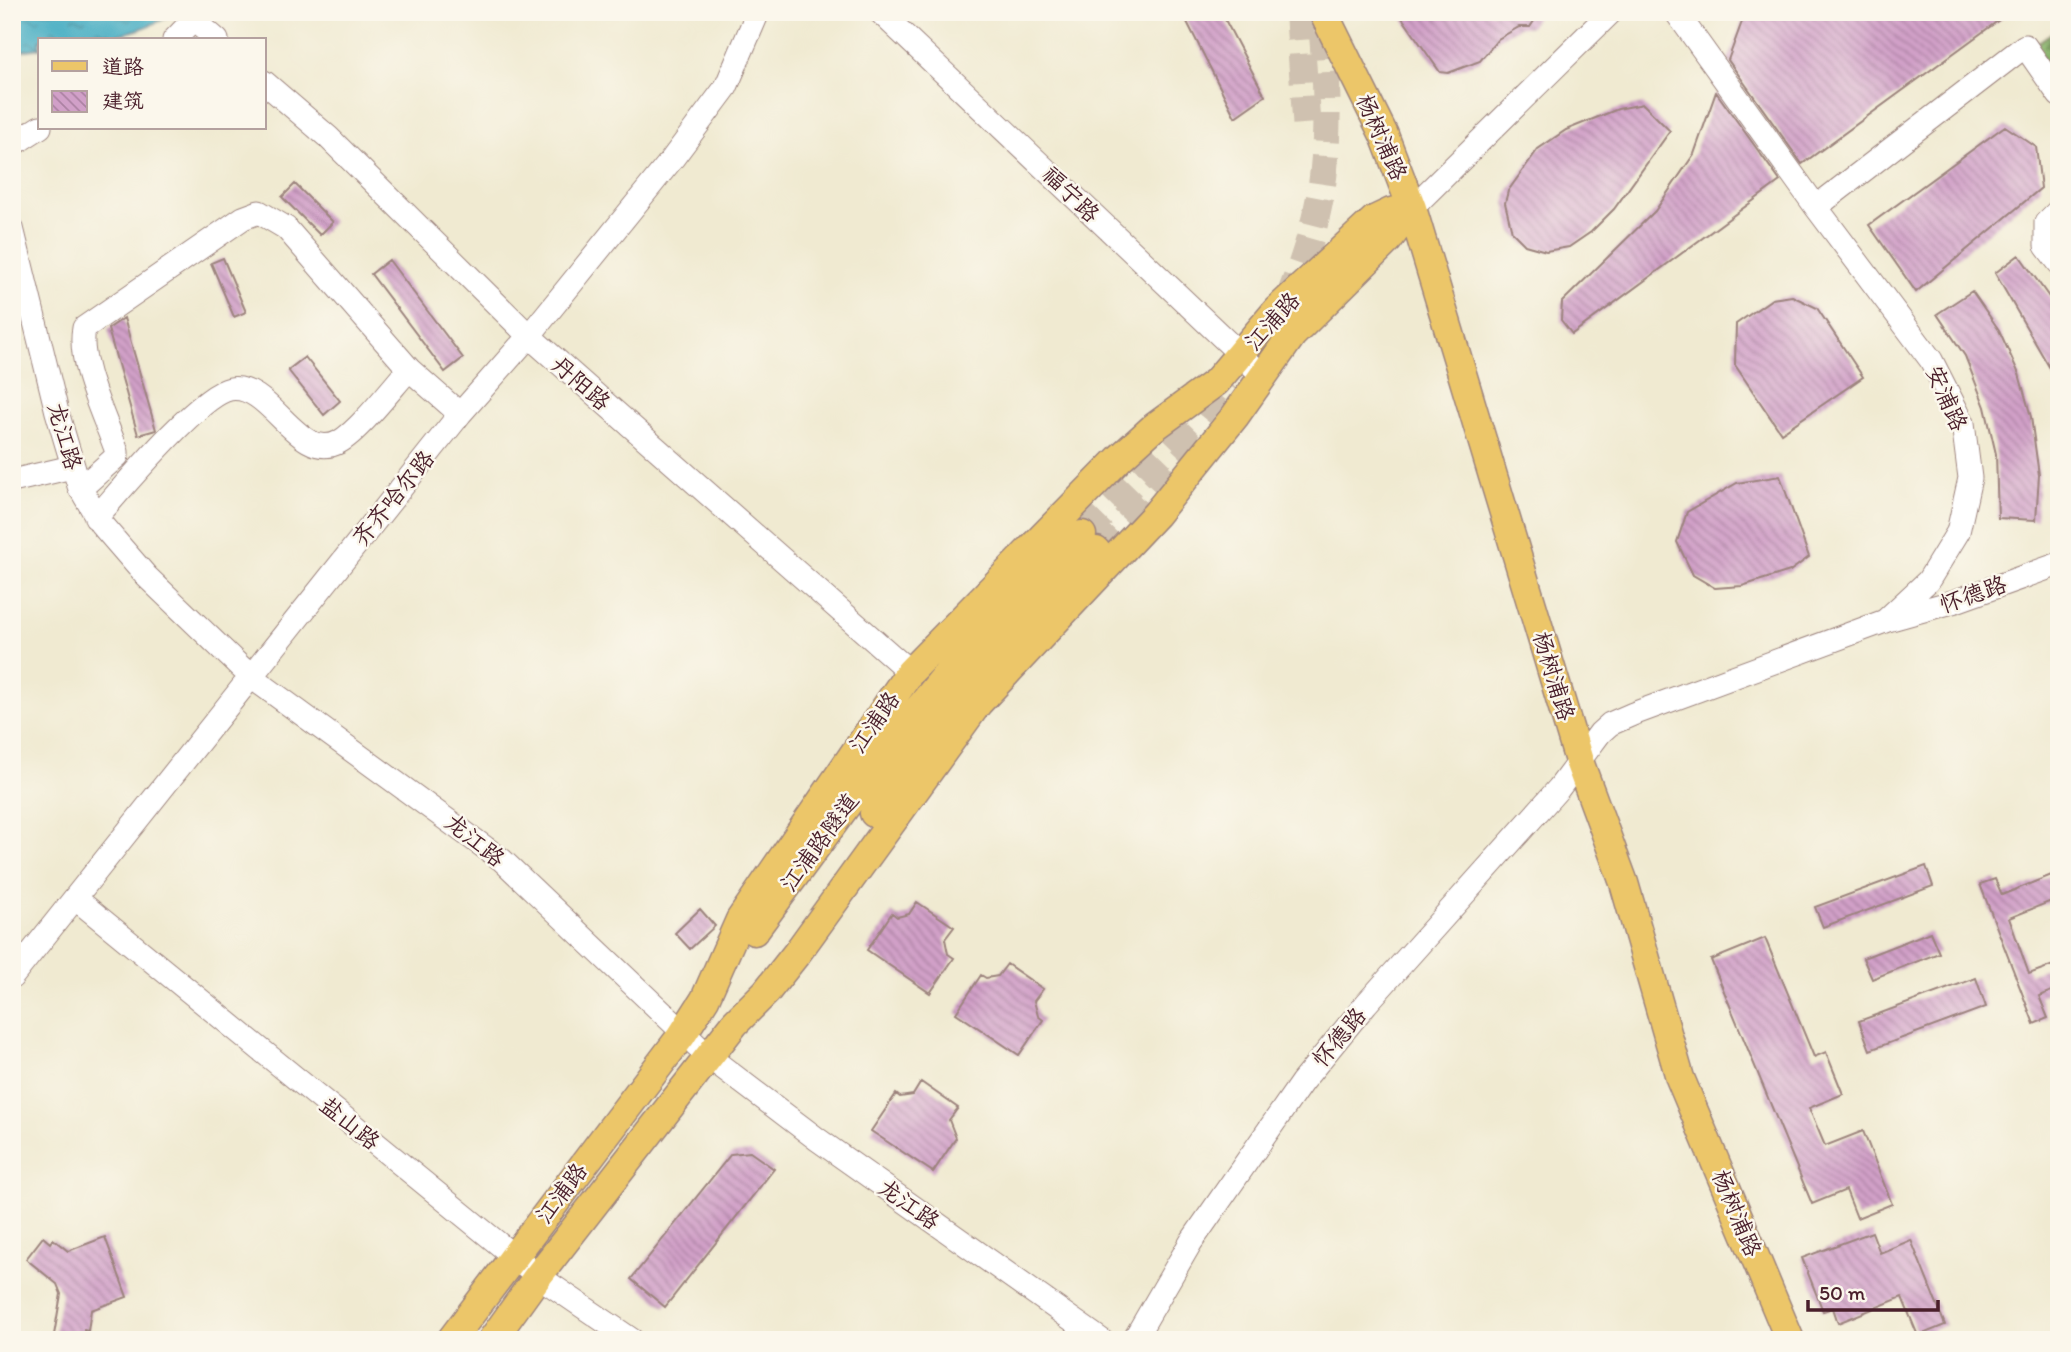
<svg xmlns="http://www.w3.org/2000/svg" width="2071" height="1352" font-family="Itim,'LXGW WenKai TC',sans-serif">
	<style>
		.forest { fill: url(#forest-firs); stroke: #6a6a4c; stroke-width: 2 }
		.water { fill: url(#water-ripples); stroke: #466676; stroke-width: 2 }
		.building { fill: url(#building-back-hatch) }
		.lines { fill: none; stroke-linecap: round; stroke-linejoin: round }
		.major-tunnel { stroke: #cfc1b0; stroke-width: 28; stroke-dasharray: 28 14; stroke-linecap: butt }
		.minor-casing { stroke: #9d847e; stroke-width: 25 }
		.major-casing { stroke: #9d847e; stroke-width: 31 }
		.minor { stroke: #fff; stroke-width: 23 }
		.major { stroke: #ecc669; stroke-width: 28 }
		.labels { text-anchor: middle; stroke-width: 5; stroke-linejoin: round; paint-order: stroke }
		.street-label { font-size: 23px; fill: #4a1f2b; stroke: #fbf7ec }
	</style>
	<defs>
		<pattern id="forest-firs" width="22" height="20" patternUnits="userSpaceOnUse" patternTransform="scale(1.75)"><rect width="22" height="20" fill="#89b46c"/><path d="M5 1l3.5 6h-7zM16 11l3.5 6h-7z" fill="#729259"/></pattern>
		<pattern id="water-ripples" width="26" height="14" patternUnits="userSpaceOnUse" patternTransform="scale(1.75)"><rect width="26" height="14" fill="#42acc2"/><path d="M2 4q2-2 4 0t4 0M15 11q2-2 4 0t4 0" fill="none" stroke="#398b9e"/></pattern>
		<pattern id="building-back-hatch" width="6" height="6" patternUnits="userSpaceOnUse" patternTransform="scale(1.75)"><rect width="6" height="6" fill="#d1a0c8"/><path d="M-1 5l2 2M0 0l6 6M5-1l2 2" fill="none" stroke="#ac82a3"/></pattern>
	</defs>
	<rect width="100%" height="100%" fill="#fbf7ec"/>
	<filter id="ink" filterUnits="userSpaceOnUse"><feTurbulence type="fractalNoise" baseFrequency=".0143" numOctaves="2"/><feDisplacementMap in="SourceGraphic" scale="14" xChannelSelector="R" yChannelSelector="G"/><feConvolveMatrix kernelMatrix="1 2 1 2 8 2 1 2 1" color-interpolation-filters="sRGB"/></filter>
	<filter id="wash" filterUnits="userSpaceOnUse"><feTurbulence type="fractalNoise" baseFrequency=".00686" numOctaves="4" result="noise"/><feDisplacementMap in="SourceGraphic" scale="28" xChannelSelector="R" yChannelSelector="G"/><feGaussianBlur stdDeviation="1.57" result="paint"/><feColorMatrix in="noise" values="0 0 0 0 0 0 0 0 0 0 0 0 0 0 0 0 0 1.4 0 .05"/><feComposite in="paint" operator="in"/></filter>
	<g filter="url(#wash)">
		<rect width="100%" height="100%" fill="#f0ead1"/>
		<!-- forest -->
		<path class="forest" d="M2059,28v56l-25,-39z"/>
		<!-- water -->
		<path class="water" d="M12,12h164c-43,27 -86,28 -136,28v8l-28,4z"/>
		<g id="blocks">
			<!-- building -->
			<path class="building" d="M1182,12h39l44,84 -30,21z
				M1398,12h142l-10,15h-11l-21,12 -18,22 -32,12 -8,-1z
				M1750,12h260l-208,152 -74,-104 15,-41z
				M1716,92l64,89 -208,153 -11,-14 1,-18 93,-91 39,-57z
				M1643,104l27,27 -56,78 -23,23 -22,15 -23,4 -21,-6 -13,-13 -7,-29 3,-12 30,-42 28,-19 52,-21z
				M2005,126l31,21 5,41 -125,104 -47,-67z
				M295,184l38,38 -13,13 -38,-38z
				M2019,255l40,56v73l-64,-111z
				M223,258l23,54 -12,5 -23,-54z
				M389,260l74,98 -18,14 -74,-98z
				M1972,291l27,39 20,44 12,43 8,58 -3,45 -38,-2 -2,-64 -11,-47 -20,-51 -28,-42z
				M1792,296l25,12 46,69 -82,56 -46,-68 1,-41 36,-25z
				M124,318l32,112 -18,5 -30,-106z
				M305,357l35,44 -16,14 -36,-45z
				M1780,476l29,81 -19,14 -48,15 -27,2 -22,-13 -16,-33 10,-30 50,-29z
				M1926,866l7,20 -110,41 -8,-20z
				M2059,872v26l-50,20 20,56 30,-11v25l-20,8 9,22 -14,6 -54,-140 15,-5 7,16z
				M917,902l37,25 -9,12 3,15 6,4 -24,35 -63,-43 25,-37 5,4 12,-3z
				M700,909l15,17 -25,23 -15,-16z
				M1930,932l9,21 -67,26 -9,-21z
				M1765,938l49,119 12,-5 17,42 -34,14 16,38 38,-15 29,73 -35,14 -11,-28 -34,14 -101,-244z
				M1007,964l36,25 -9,12 4,15 5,4 -24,35 -63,-42 25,-38 5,3 12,-2z
				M1976,978l10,29 -116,43 -11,-29z
				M921,1082l37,26 -9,12 7,18 -23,34 -62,-41 25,-37 4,3 13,-2z
				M750,1152l24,17 -109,138 -34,-28 100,-125z
				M1872,1232l8,21 31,-13 34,85 -27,11 -16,-39 -64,26 -5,-15 -10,3 -21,-53z
				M43,1237l7,6 3,-4 15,12 37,-14 22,60 -36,13 -3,21 -4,-1 -1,10 -29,-5 7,-41 -4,-10 -31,-25z"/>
		</g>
	</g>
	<g filter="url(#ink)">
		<use href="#blocks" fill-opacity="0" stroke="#9d847e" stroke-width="2"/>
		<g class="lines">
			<!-- major-tunnel -->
			<path class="major-tunnel" d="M1299,12l8,120
				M1248,379c36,-58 70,-143 76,-211 5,-52 2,-104 -3,-156
				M1082,535l111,-114 33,-41
				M1096,551l108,-115"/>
			<defs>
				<path id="minor" d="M880,12l382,363
					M195,21l22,19
					M174,40l27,-28
					M264,82l64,55 201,199 381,336
					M12,145l28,-18
					M1816,207l209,-161 34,49
					M1412,208l199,-196
					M2059,210l-13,13v23l13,17
					M12,228l45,184 22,74 22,38 45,52 104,100 252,184 207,197 108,82 284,201
					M409,369l51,45
					M12,481l60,-14
					M80,489l37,-33v-4c-12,-35 -40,-89 -33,-124l159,-110 16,-6 27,16 123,141c-17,19 -50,62 -70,73 -41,22 -68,-60 -109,-53 -31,6 -110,102 -134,129
					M1888,620l68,-19 103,-37
					M75,898l463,378 94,64
					M12,977l448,-563 69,-78 144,-178 53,-71 32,-75
					M1134,1340l57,-98 111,-160 64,-78 193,-216 41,-55 10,-9 23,-10 252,-93 43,-40 30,-49 12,-54 -7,-55 -32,-63 -115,-153 -140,-195"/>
				<path id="major" d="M1323,12l61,123 28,73 167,553 45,122 56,195 110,262
					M874,813l54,-81 36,-47 132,-134
					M754,931l153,-208 45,-55 130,-133
					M451,1340l231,-305 23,-36 35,-79 170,-248 211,-215 32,-29 63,-46 61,-72 97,-90 17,-8 21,-4
					M492,1340l46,-64 197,-253 31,-31 31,-39 181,-250 178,-189 79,-98 57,-81 96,-95 24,-32"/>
			</defs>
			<!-- minor casing -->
			<use href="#minor" class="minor-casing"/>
			<!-- major casing -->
			<use href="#major" class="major-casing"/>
			<!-- minor -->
			<use href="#minor" class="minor"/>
			<!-- major -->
			<use href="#major" class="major"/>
		</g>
	</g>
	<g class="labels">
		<!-- street labels -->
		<g class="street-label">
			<text transform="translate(1382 137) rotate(66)" y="8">杨树浦路</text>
			<text transform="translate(1071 194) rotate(44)" y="8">福宁路</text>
			<text transform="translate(1272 321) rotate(-48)" y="8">江浦路</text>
			<text transform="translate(581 383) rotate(41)" y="8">丹阳路</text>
			<text transform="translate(1947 398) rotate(66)" y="8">安浦路</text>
			<text transform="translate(65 436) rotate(74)" y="8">龙江路</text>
			<text transform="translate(393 498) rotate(-51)" y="8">齐齐哈尔路</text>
			<text transform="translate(1973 594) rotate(-19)" y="8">怀德路</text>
			<text transform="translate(1554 676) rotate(73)" y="8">杨树浦路</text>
			<text transform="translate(874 722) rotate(-55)" y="8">江浦路</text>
			<text transform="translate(475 840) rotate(39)" y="8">龙江路</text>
			<text transform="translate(819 842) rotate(-54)" y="8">江浦路隧道</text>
			<text transform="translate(1339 1037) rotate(-50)" y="8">怀德路</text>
			<text transform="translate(350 1123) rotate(39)" y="8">盐山路</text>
			<text transform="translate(561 1193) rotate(-53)" y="8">江浦路</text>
			<text transform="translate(909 1204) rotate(35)" y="8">龙江路</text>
			<text transform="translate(1737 1213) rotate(67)" y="8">杨树浦路</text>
		</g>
	</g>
	<!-- margin -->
	<rect width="2071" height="1352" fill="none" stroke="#fbf7ec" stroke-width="42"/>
	<!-- legend -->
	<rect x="38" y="38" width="228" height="91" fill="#fbf7ec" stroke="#b4a19f" stroke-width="2"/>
	<rect x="52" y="61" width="35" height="10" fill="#ecc669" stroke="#b4a19f" stroke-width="2"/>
	<text x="102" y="74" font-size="21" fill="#4a1f2b">道路</text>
	<rect x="52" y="91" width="35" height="21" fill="url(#building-back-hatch)" stroke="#b4a19f" stroke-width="2"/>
	<text x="102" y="108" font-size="21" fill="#4a1f2b">建筑</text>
	<!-- scale -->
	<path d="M1808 1300v10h130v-10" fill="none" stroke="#4a1f2b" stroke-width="3.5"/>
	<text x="1819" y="1300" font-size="21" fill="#4a1f2b" stroke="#fbf7ec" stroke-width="5" paint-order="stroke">50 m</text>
</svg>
